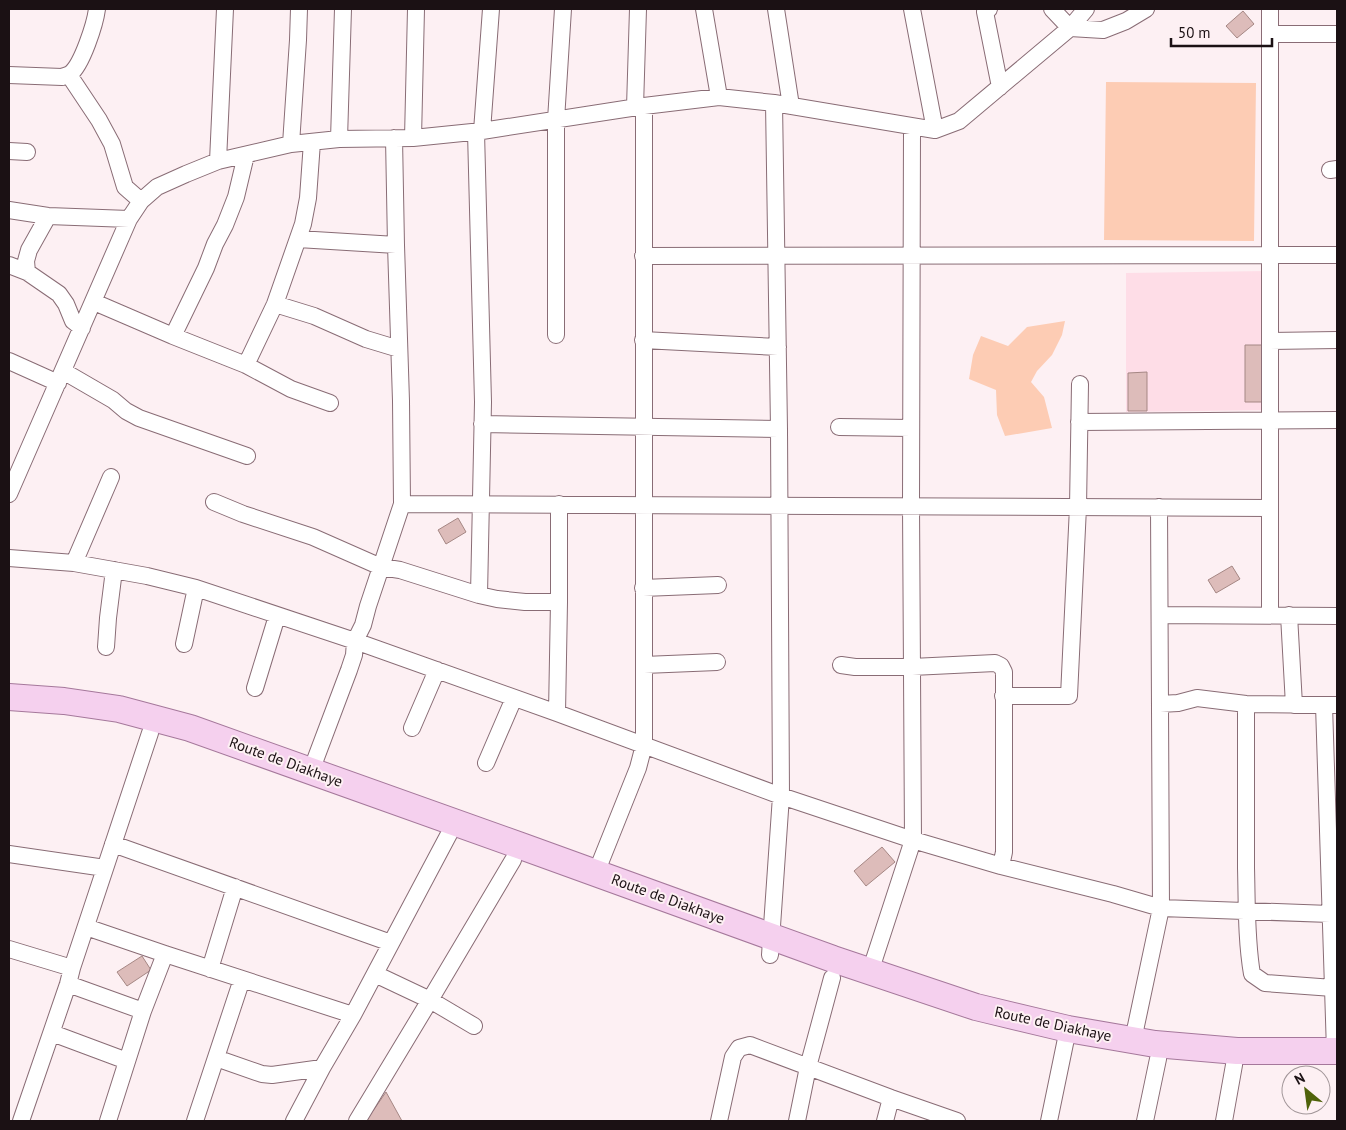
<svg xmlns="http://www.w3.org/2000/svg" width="1346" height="1130" font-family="'PT Sans',sans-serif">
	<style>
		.built { fill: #fedde7 }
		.green { fill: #fdccb4 }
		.building { fill: #ddbcba; stroke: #a58784 }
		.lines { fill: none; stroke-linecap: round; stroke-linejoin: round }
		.minor-casing { stroke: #896c75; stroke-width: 18 }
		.primary-casing { stroke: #a5789b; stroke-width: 28 }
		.minor { stroke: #fff; stroke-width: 16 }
		.primary { stroke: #f5d0ee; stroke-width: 26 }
		.labels { text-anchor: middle; stroke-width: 4; stroke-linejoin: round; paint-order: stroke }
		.street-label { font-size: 15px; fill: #1b1114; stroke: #fdf0f3 }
	</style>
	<rect width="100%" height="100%" fill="#fdf0f3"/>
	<!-- built -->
	<path class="built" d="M1267,271l1,139 -142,2v-139z"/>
	<!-- green -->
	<path class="green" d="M1106,82l150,1 -2,158 -150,-1z
		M1065,321l-3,14 -10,20 -15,16 -6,11 13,15 8,31 -47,8 -8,-21 -1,-25 -27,-11 4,-24 8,-19 27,10 19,-19z"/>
	<!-- building -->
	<path class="building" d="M1243,11l11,13 -17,14 -11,-12z
		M1245,345h19v57h-19z
		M1147,372v39h-19v-38z
		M458,518l8,14 -20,12 -8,-14z
		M1232,566l8,13 -24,14 -8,-13z
		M882,847l13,15 -29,24 -12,-15z
		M142,956l9,14 -24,16 -10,-14z
		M386,1092l16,29h-37l10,-13z"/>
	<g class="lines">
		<defs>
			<path id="minor" d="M704,9l15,88
				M776,9l15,97
				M912,9l23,121
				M989,9l-4,3 15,75
				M1052,9l18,19 33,2 23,-9 20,-12
				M1270,34h67
				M9,75l53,2c2,-1 6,-2 8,-3 12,-9 25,-50 27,-65
				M69,75l30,45 13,24 13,43 16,14
				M635,107l3,-98
				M482,131l9,-122
				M476,132l7,270 -4,193
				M413,138l3,-129
				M339,139l4,-130
				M291,144l7,-104 1,-31
				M9,151l18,1
				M218,161l7,-152
				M1330,170l7,-1
				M9,210l39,6 81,3
				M298,239l98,6
				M643,256l694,-1
				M9,265l18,7 32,22 7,10 7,17 9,7
				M27,272l-1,-11 3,-11 19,-34
				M94,302l79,34 73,29 45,24 39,14
				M275,304l39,12 52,23 33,10
				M556,335v-215l7,-111
				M173,336l33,-68 9,-24 10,-19 11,-28 10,-42
				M643,340l135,7
				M1270,341l67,-1
				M9,361l49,22
				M246,365l29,-61 28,-80 5,-26 4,-56
				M63,371l50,29 13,11 13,7 108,38
				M1079,422l258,-2
				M482,424l297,5
				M839,427l72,1
				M9,494l120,-275 12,-18 16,-14 29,-13 32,-13 73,-17 48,-5 74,-1 69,-7 162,-25 75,-9 55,6 161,27 24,-9 111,-93 16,-19
				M214,502l29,12 70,23 68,30 19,3 79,25 18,4 28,3h34
				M402,504l868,4
				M9,558l65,5 73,13 49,12 159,53 202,72 224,83 132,44 88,26 112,28 48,14 169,6
				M74,563l37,-86
				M643,588l75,-3
				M1160,615l177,1
				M1270,615v-606
				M1289,615l5,90
				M184,644l12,-56
				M106,647l2,-29 6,-48
				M644,665l73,-3
				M841,665l14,2h57l83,-4 6,3 3,6v180l-3,14
				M255,688l22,-72
				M1003,696h66l9,-189 2,-123
				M1160,704l18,-1 19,-5 49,6 91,1
				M1246,704c0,55 0,109 0,164 1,35 0,71 6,106l13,9 68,5
				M1324,705l11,346
				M557,713l2,-111v-98
				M412,728l25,-58
				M486,763l28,-65
				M311,771l38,-101 5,-15 1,-14 8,-16 5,-19 34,-102 -1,-103 -5,-156 -2,-107
				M113,844l278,99
				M9,854l96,14
				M596,873l42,-105 6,-23v-639
				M86,927l79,27 188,61
				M9,949l63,19
				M770,955l11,-159 -2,-367 -5,-326
				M210,969l25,-82
				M870,972l43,-132 -2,-334 1,-379
				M375,974l55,26 44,26
				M68,984l75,27
				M52,1033l75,28
				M1133,1040l28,-132 -2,-401
				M216,1058l46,16 10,1 50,-7
				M21,1121l47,-137 4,-16 78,-235
				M108,1121l35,-110 22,-57
				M195,1121l47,-142
				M294,1121l28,-53 31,-53 96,-181
				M357,1121l73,-121 83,-140
				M719,1121l14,-64 6,-9 11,-3 141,53 66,23
				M797,1121l11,-54 24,-89
				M885,1121l6,-23
				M1049,1121l19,-92
				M1145,1121l13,-62
				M1224,1121l10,-56"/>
			<path id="primary" d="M9,697l55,4 55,8 71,19 331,118 312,113 143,48 92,22 87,15 82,7h100"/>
		</defs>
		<!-- minor casing -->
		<use href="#minor" class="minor-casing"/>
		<!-- primary casing -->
		<use href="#primary" class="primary-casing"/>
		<!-- minor -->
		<use href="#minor" class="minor"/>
		<!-- primary -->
		<use href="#primary" class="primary"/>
	</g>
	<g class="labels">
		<!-- street labels -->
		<g class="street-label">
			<text transform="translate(286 762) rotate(20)" y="5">Route de Diakhaye</text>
			<text transform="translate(668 899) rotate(20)" y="5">Route de Diakhaye</text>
			<text transform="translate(1053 1024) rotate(12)" y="5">Route de Diakhaye</text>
		</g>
	</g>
	<!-- border -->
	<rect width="1346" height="1130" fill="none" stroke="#1b1114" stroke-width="20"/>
	<!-- north arrow -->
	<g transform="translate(1306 1090) rotate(331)"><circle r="24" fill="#fdf0f3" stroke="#a3979a"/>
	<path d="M0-4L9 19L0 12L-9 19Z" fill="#4f620a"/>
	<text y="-8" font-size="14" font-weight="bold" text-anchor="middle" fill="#1b1114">N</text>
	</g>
	<!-- scale -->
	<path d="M1171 38v8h101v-8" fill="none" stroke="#1b1114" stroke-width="2.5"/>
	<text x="1178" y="38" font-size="15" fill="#1b1114" stroke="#fdf0f3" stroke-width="4" paint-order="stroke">50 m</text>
</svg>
